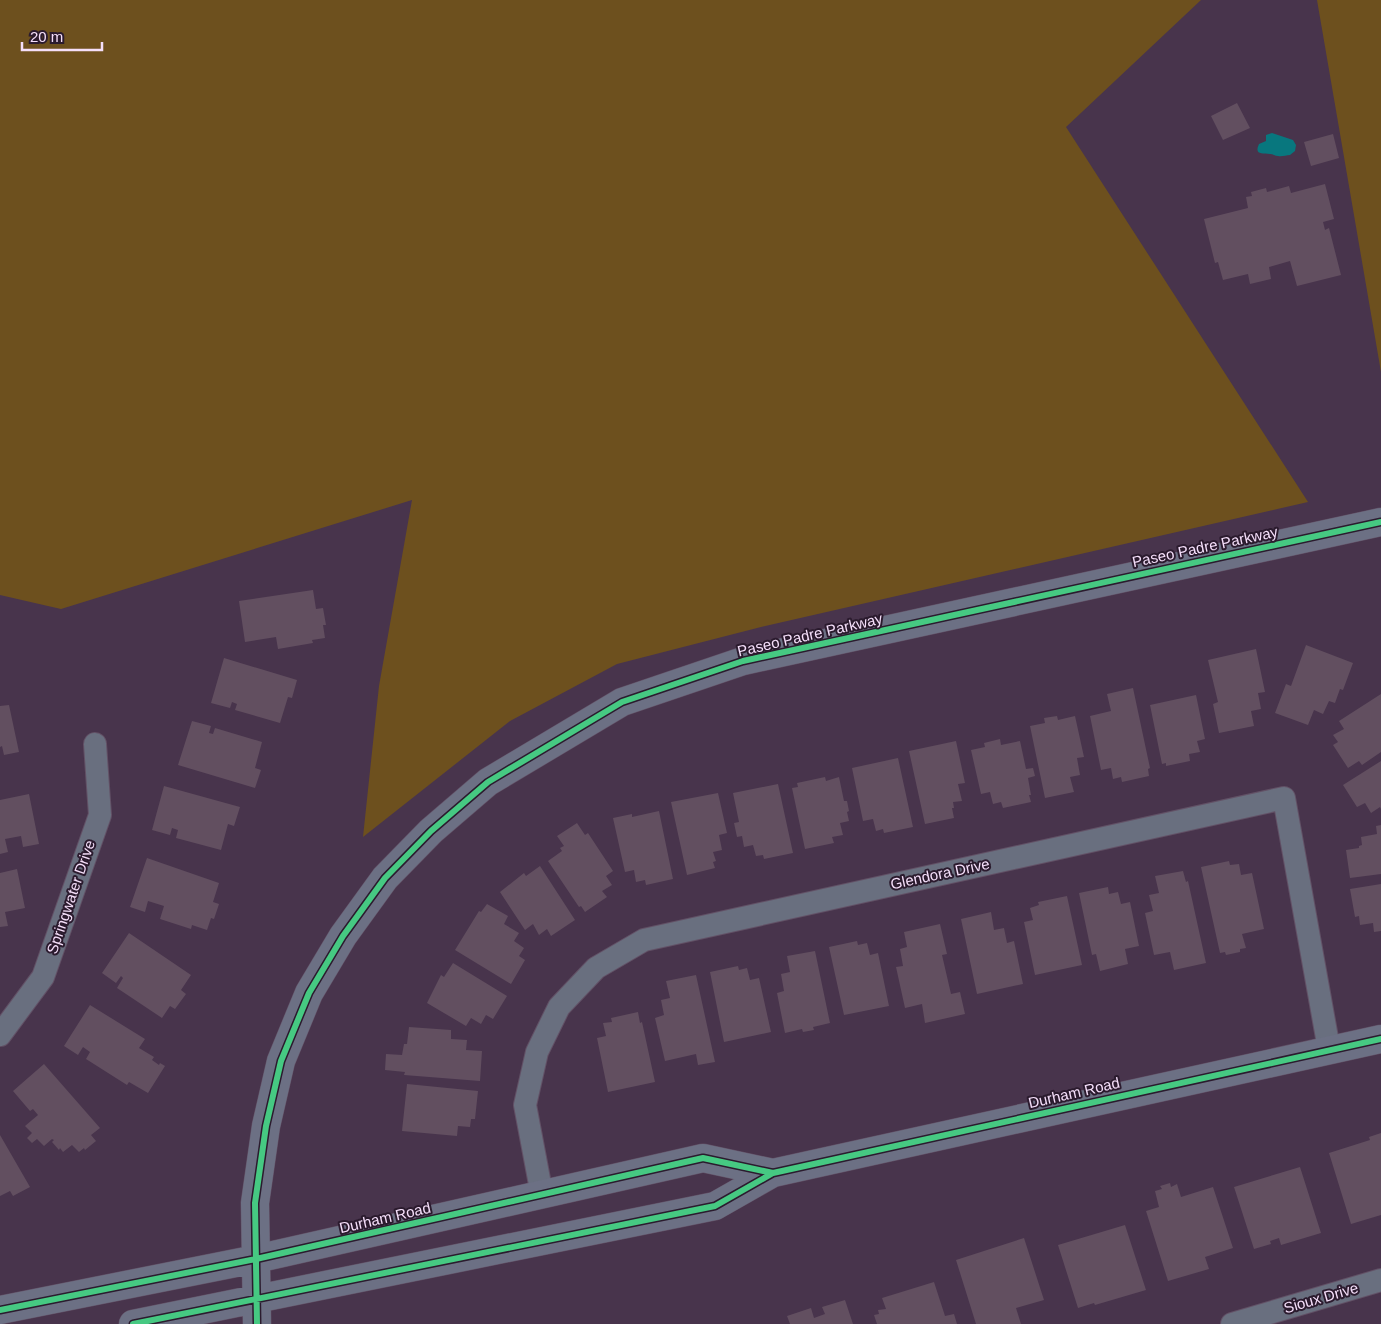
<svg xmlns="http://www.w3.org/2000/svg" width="1381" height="1324" font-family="Helvetica,sans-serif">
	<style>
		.green { fill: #6d501e }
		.water { fill: #08777e }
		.building { fill: #624f60 }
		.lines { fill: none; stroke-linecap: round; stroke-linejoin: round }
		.minor-casing { stroke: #625166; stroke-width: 24 }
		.secondary-casing { stroke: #625166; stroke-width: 29 }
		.minor { stroke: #696f7f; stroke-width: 22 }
		.secondary { stroke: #6c7084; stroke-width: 28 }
		.cycleway-casing { stroke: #2b1b2e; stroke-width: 9 }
		.cycleway { stroke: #46c982; stroke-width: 6 }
		.labels { text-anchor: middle; stroke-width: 4; stroke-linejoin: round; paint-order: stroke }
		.street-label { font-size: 15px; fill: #f5dffa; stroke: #2b1b2e }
	</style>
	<rect width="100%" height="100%" fill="#48344c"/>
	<!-- green -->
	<path class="green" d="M0,0h1201l-135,127 242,375 -547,125 -144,37 -107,57 -147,116 16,-151 33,-186 -351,109 -61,-14z
		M1317,0h64v372z"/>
	<!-- water -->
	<path class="water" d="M1272,133l21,7 3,5 -1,6 -5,4c-4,0 -8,2 -12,1 -3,0 -5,-2 -8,-2 -8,-1 -16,1 -11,-10l7,-3v-6z"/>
	<!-- building -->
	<path class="building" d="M1237,103l13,25 -27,12 -12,-24z
		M1333,134l6,24 -28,8 -7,-24z
		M1325,184l9,35 -11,3 2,8 4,-2 12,47 -44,11 -7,-25 -21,6 2,12 -21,5 -2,-10 -25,6 -5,-18 -3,1 -11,-44 44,-11 -2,-11 6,-1 -1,-4 15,-4 1,4 22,-6 2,7z
		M313,590l3,19 7,-1 3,17h-3l2,13 -13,2 1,3 -35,6 -2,-12 -31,5 -6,-41z
		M1306,645l47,18 -10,27 -3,-1 -5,14 -6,-2 -6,13 -9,-4 -6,15 -33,-12 11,-29 5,2z
		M1256,649l9,43 -7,1 3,16 -10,2 3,15 -35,7 -6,-29 5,-2 -10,-42z
		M224,658l73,22 -5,18 -4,-1 -8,26 -45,-13 2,-6 -5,-2 -2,6 -19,-5z
		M1133,688l17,80 -2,1 1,7 -27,6 -1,-5 -8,2 -2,-11 -10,2 -11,-54 21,-5 -4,-17z
		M1381,694v58l-19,13 -3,-4 -11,7 -15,-23 5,-3 -5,-7 11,-6 -5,-8z
		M1196,695l9,44 -8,2 3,11 -11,2 1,7 -24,5v-3l-4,1 -12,-59z
		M9,705l10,47 -15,3 -2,-9 -2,1v-41z
		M1057,716l1,4 17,-4 9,41 -7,1 3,17 -10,2 4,15 -29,6 -15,-72 15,-3 -1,-5z
		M192,721l19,5 -2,7 4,1 2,-6 47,14 -7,26 6,2 -6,18 -77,-23z
		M1000,739l1,6 19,-4 6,28 7,-1 2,8 -7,2 3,17h-2l2,7 -28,6 -2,-6 -8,2 -3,-12 -9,2 -10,-44 14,-3 -1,-4z
		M956,741l9,42 -7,1 4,17 -9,1 1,6h-2l2,10 -29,6 -16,-73z
		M898,758l15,69 -29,6 -1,-4 -7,2 -3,-12 -10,2 -11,-53z
		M1381,761v48l-1,-2 -9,6 -6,-10 -8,4 -14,-22z
		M825,777l1,4 13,-4 5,24h3l2,10 -2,1 2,9 -9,2 3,12 -11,2 2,6 -29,6 -13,-61 6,-1 -1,-4z
		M778,784l15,69 -29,6 -1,-4 -7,1 -3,-11 -9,2 -2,-11 -5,1 -3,-14 5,-1 -6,-29z
		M164,786l76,21 -6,19 -6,-2 -7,26 -45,-12 2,-8 -6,-2 -2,7 -18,-5z
		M718,793l9,40 -8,2 3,15 -9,2 3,9 -3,1 2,6 -28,7 -16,-73z
		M29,794l10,50 -16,3 -2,-11 -16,3 3,13 -8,2v-54z
		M659,811l14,68 -27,6 -1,-5 -9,2 -2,-12 -9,2 -12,-54 19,-4v3z
		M577,823l8,12 3,-2 25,38 -7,5 6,9 -10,6 5,6 -22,15 -4,-6 -2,1 -31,-46 14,-10 -2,-3 4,-2 -7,-10z
		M1381,825v49l-31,4 -4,-28 13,-2v-2l3,-1 -1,-8 16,-3 -1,-8z
		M147,858l72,25 -6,19 6,2 -5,15 -3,-1 -4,12 -15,-5 -1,4 -31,-10 4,-13 -16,-5 -3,11 -15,-5z
		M1229,861l1,4 9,-1 2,11 11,-2 12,56 -22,5 4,14 -6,1v3l-14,3 -1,-3 -5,1 -19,-86z
		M540,866l35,54 -24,16 -4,-7 -8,6 -6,-11 -8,6 -25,-38 24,-19 2,3z
		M17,869l8,39 -20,4 3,14 -8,1v-54z
		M1183,871l3,11 2,-1 18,82 -32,7 -4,-18 -16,3 -9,-42 8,-2 -4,-16 10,-2 -4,-17z
		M1381,884v47l-7,1 -1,-9 -13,2 -1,-9 -4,1 -5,-28z
		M1108,887l1,7 9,-2 3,12 9,-2 9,44 -14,3 3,15 -28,7 -4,-17 -4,1 -13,-62z
		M1067,896l15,69 -47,10 -11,-53 9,-2 -3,-12 9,-3 -1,-3z
		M487,904l21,12 -4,8 15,9 -5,8 10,7 -5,8 6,4 -14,24 -56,-34 24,-39 2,1z
		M991,912l3,18 10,-2 3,15 7,-2 9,43 -46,10 -16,-75z
		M940,924l7,30 -5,1 9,39 9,-2 5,22 -40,9 -3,-19 -17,4 -9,-41 7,-1 -3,-17 7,-2 -3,-15z
		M129,933l62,42 -10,15 5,4 -11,15 -5,-3 -8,12 -45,-30 6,-10 -2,-2 -5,7 -14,-10z
		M857,941l1,4 9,-2 3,12 8,-2 11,53 -45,9 -15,-68z
		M815,951l15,72 -17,4 1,3 -11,2 -1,-3 -17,4 -8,-40 7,-2 -3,-17 9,-2 -3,-16z
		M453,963l54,33 -14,23 -7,-4 -5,9 -10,-6 -5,8 -39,-23 14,-28 3,2z
		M738,966l1,4 8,-2 3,12 9,-2 12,54 -47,10 -14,-70z
		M696,975l19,87 -17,3 -2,-11 -31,7 -10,-43 9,-3 -3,-15 9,-2 -4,-17z
		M90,1005l55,34 -6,9 15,9 -2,3 7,5 1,-2 5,3 -17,27 -19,-11 -2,3 -41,-26 4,-7 -7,-5 -5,8 -14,-9z
		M638,1012l2,11 2,-1 13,60 -47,10 -11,-54 9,-2 -3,-13 9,-1 -1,-4z
		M409,1027l42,3v9l16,1 -1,10 16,1 -2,30 -76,-6 1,-3 -20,-2 1,-16 16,1 2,-11h3z
		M44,1064l56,64 -9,7 5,6 -11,9 -1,-2 -5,4 -7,-7 -9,7 -3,-4 -1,2 -7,-8 2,-2 -2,-1 -8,7 -7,-7 -5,4 -5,-5 5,-5 -7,-7 13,-11 -5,-6 -3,2 -17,-20z
		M407,1084l71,7 -3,28h-4l-1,8 -12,-1 -1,10 -55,-5z
		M1381,1133v82l-30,9 -22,-71 41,-13 -1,-3z
		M0,1135l30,52 -17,9 -3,-5 -10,5z
		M1300,1167l21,66 -40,12 -2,-7 -9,3 1,3 -17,5 -20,-62z
		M1170,1183l1,4 6,-3 4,13 32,-10 20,61 -28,9 4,12 -41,12 -22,-70 13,-4 -4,-16 7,-2 -2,-3z
		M1125,1225l21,65 -51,15 -1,-2 -16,5 -20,-63z
		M1024,1238l20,62 -28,8 5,16h-45l-20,-64z
		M934,1282l11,34 9,-2 3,10h-80l-3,-9 5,-1 -1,-4 8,-1 -4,-11z
		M845,1300l8,24h-63l-3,-8 24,-8 3,10 11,-4 -3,-7z"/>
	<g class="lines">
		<defs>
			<path id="minor" d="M0,1035l43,-58 57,-162 -5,-71
				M542,1195l-17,-90 12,-53 22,-45 37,-39 48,-28 640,-142 45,251
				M1232,1324l149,-44"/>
			<path id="secondary" d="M0,1310l256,-51 447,-101 70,15
				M133,1324l582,-118 58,-33 608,-134
				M257,1324l-2,-121 11,-77 15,-65 28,-68 34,-57 42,-58 46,-47 57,-49 134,-80 121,-41 638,-139"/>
		</defs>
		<!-- minor casing -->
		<use href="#minor" class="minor-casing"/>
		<!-- secondary casing -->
		<use href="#secondary" class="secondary-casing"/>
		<!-- minor -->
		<use href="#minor" class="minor"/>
		<!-- secondary -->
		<use href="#secondary" class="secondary"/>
		<defs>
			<path id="cycleway" d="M0,1310l256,-51 447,-101 70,15
				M133,1324l582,-118 58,-33 608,-134
				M257,1324l-2,-121 11,-77 15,-65 28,-68 34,-57 42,-58 46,-47 57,-49 134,-80 121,-41 638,-139"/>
		</defs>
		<!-- cycleway casing -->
		<use href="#cycleway" class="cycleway-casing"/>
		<!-- cycleway -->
		<use href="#cycleway" class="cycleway"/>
	</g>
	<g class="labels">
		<!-- street labels -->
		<g class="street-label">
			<text transform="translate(1205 547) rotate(-12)" y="5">Paseo Padre Parkway</text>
			<text transform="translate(810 635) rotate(-13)" y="5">Paseo Padre Parkway</text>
			<text transform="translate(940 874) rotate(-12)" y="5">Glendora Drive</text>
			<text transform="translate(71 897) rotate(-71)" y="5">Springwater Drive</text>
			<text transform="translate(1074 1093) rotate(-13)" y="5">Durham Road</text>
			<text transform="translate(385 1218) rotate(-13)" y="5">Durham Road</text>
			<text transform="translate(1321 1298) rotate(-16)" y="5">Sioux Drive</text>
		</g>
	</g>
	<!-- scale -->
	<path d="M22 42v8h80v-8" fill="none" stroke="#f5dffa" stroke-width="2.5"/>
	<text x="30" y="42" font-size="15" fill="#f5dffa" stroke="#2b1b2e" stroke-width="4" paint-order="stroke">20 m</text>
</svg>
